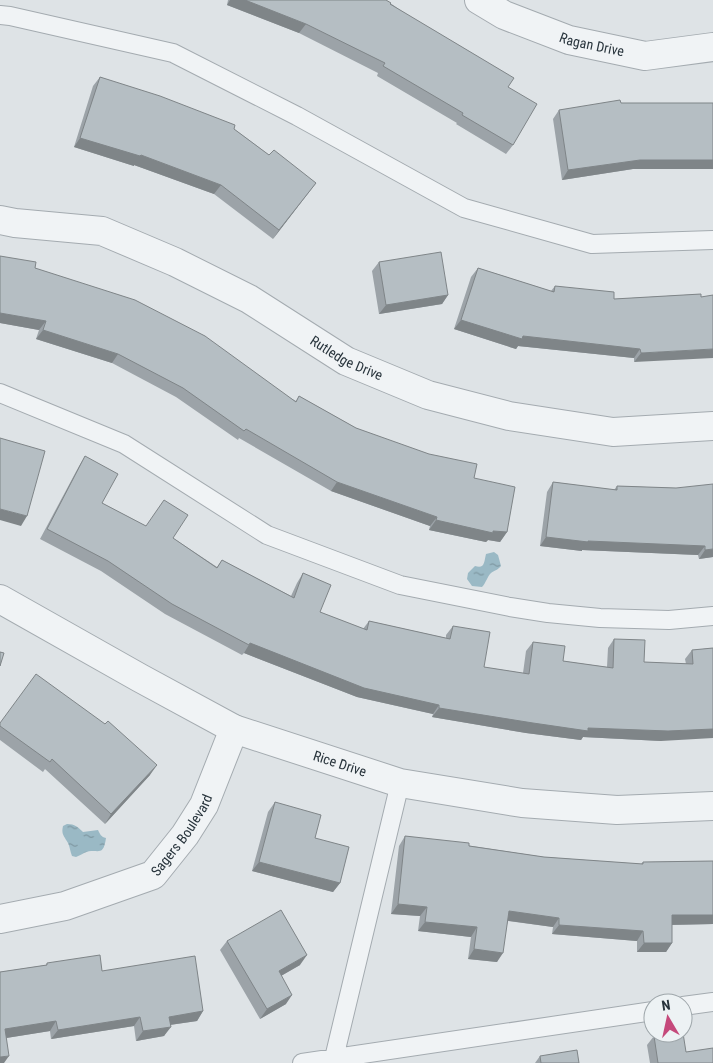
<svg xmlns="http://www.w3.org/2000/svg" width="713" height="1063" font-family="'Roboto Condensed',sans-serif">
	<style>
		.water { fill: url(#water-ripples) }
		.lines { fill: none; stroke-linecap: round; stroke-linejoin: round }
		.lane-casing { stroke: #a4abb0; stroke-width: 20 }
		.street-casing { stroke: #a4abb0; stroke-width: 30 }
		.lane { stroke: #f0f3f5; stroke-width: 18 }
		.street { stroke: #f0f3f5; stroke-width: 28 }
		.wall { fill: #9ca3a8 }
		.shaded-wall { fill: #7f8588 }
		.building { fill: #b5bec3; stroke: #7f8588 }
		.labels { text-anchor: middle; stroke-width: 4.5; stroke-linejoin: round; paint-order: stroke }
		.street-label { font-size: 14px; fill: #28343c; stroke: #edf2f4 }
	</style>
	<defs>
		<pattern id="water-ripples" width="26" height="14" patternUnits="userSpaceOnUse" patternTransform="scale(1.25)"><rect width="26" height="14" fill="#9ab9c5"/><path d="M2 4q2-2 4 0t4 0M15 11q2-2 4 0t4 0" fill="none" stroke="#7e97a1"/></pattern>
	</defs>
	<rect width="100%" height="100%" fill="#dee3e6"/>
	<!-- water -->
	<path class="water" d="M494,552l4,3 3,11c-3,4 -6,4 -10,7 -4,4 -5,10 -9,14l-10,-1 -5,-7 1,-6 7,-7c10,3 9,-4 11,-12z
		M67,824c8,0 11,3 16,8l15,-2c2,4 3,7 8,8 -3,21 -9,9 -22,15 -2,1 -5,3 -8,4l-4,-1c-2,-5 -2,-9 -4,-13 -4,-7 -7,-9 -5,-17z"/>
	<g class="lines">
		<defs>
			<path id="lane" d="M0,15l10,1 163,37 124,63 167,92 128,36 121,-4
				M0,393l124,51 143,91 133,50 110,22 38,6 52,5 69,2 44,-4
				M683,1006l30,-4
				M334,1058l66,-275
				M302,1063l351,-52"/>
			<g id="street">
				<path id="s1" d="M479,0l25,15 65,25 76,16 68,-9"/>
				<path id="s2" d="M0,220l15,3 87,8 73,31 74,37 97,62 82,34 81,21 104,16 100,-6"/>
				<path id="s3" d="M0,599l140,79 94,51 166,54 122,20 95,7 96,-4"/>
				<path id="s4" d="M0,919l65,-13 88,-31 32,-40 19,-30 30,-76"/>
			</g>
		</defs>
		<!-- lane casing -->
		<use href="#lane" class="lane-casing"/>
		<!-- street casing -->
		<use href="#street" class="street-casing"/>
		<!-- lane -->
		<use href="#lane" class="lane"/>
		<!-- street -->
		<use href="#street" class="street"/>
	</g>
	<!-- wall -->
	<path class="wall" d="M228,0h158l122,87 5,58 -7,9 -50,-30 1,-1 -80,-47 1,-3 -79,-40 -72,-28z
		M100,77l134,52 35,26 47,28 -43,56 -59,-45 -80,-29v1l-60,-19 19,-61z
		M621,103h92v66h-80l-71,11 -9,-61 6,-9z
		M0,256l35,12 261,133 3,-5 57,32 118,50 33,54 -7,10 -12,-2 -2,2 -57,-12 1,-4 -99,-35 -92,-53 -1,2 -62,-43 -64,-34 -76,-24 3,-9 -39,-7z
		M379,262l69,33 -6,9 -63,10 -7,-43z
		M478,268l73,23 4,-5 59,13 87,-5 -67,68v-4l-116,-12 -2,3 -62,-20 17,-52z
		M85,456l17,47 44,23 27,12 44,29 5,-7 69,36 6,-13 6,-10 17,39 43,17 6,-8 77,17v-3l7,-9 31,41 39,6 3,-22 7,-9 30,19 44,6 1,-19 6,-9 30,23 42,2 -1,-5 7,-9 21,-2 -52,93 -78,-4 -2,3 -55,-7 -94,-16 1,-3 -76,-17 -113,-44 -2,2 -77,-41 -64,-43 -61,-32 39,-73z
		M553,482l61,8 3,-4 59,2 37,69 -14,2 -1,-4 -116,-5v1l-42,-5 7,-54z
		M0,723l150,52 -45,49 -60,-55 -2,3 -43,-32z
		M275,802l65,81 -7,9 -81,-21 16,-59z
		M405,836l139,21 97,7 2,-2 70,-1v63l-41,1v18l-6,9h-29v-11l-85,-7 1,-7 -45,-6 -11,41 -29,-3 3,-22 -53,-6 2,-15 -29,-2 8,-68z
		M227,941l73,24 -19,11 5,28 -26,15 -40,-69z
		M47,963l55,8 101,40 -6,10 -27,4 -6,11 -28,5 -2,-15 -83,13 -1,-8 -44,7 -2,25 -4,-91 46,-7z
		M654,1036l32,16 27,11h-63l-3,-18z
		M540,1056l39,7h-44z"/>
	<!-- shaded-wall -->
	<path class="shaded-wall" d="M230,0h15l61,24 -7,9 -72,-28z
		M80,138l61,17 80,30 -7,9 -80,-29v1l-60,-19z
		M640,160h73v9h-80l-71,11 6,-10z
		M316,183l-7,9 -36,47 6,-9z
		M448,295l-6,9 -63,10 7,-9z
		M0,313l46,8 -7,9 -39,-7z
		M461,320l62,16 117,13 -6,9 -116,-12 -2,3 -62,-20z
		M43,330l75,24 -6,9 -76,-24z
		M713,349v9l-79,4 7,-9z
		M337,482l100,35 -7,9 -99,-35z
		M0,509l27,7 -6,10 -21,-6z
		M436,520l57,11 14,1 -7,10 -12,-2 -2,2 -57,-12z
		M546,537l42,4 117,5 -7,9 -116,-5v1l-42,-5z
		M713,549v8l-14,2 6,-9z
		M250,643l189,62 -6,9 -76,-17 -113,-44z
		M439,708l149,20 125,1v9l-52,3 -78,-4 -2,3 -55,-7 -94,-16z
		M157,765l-7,10 -45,49 6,-10z
		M259,862l81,21 -7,9 -81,-21z
		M398,904l29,3 -7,9 -29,-2z
		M509,911l50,7 -6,9 -50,-7z
		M672,915h41v9l-48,1z
		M425,922l52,5 -6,10 -53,-6z
		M559,925l84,6 -6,10 -85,-7z
		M644,943h28l-6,9h-29z
		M474,949l29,4 -6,9 -29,-3z
		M307,955l-7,10 -28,16 7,-10z
		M292,995l-6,9 -26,15 7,-10z
		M203,1011l-6,10 -35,5 7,-9z
		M140,1017l-6,9 -83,13 7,-9z
		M56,1021l-6,10 -50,8 5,-10z
		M171,1027l-7,9 -28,5 7,-10z
		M9,1056l-5,7h-4v-6z"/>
	<!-- building -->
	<path class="building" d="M245,0h141l5,3 -1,1 124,74 -6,9 29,17 -24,41 -51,-30 1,-2 -80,-47 2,-3 -79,-39z
		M100,77l60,19 75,29 -1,4 35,26 5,-5 42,33 -37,47 -58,-45 -80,-30 -1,1 -60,-18z
		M620,100l1,3h92v57h-73l-72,10 -9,-60z
		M441,252l7,43 -62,10 -7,-43z
		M0,256l36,6 -1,6 100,32 70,36 91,66 3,-6 57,32 73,26 48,10 -3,14 41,9 -8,45 -14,-1v2l-57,-13 1,-3 -100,-35 -91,-53 -2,2 -61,-43 -65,-34 -75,-24 3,-9 -46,-8z
		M478,268l76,24 1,-6 59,6v7l87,-5v3l12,-2v54l-72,4 -1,-4 -117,-13 -1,3 -61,-19z
		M0,438l45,13 -18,65 -27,-7z
		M85,456l33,18 -16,29 44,23 18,-26 24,15 -15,23 44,30 5,-8 72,38 9,-25 28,12 -11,27 47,18 2,-9 81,18 3,-13 37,6 -6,35 45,7 4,-32 32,4 -2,15 50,7 1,-29 31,1 -1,22 49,2 -1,-14 21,-2v81l-45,2 -80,-3v3l-55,-8 -94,-15v-3l-75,-17 -114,-45 -1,2 -77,-41 -64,-43 -61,-32z
		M553,482l64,8v-4l59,2 37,-4v65l-8,1v-4l-117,-5v1l-42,-5z
		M0,652l4,1 -4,13z
		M36,674l69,50 3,-3 49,44 -46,49 -59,-55 -2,3 -50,-36v-3z
		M275,802l46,13 -6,23 34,9 -9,36 -81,-21z
		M405,836l64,7v3l75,11 99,7v-2l70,-1v54h-41v28h-28l-1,-12 -84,-6v-7l-50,-7 -6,42 -29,-4 3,-22 -52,-5 2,-15 -29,-3z
		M281,910l26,45 -28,16 13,24 -25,14 -40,-68z
		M100,955l2,16 93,-15 8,55 -34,6 2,10 -28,4 -3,-14 -82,13 -2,-9 -51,8 4,27 -9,1v-85l47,-7v-2z
		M671,1033h12l3,19 27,-4v15h-55l-4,-27z
		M577,1050l2,13h-38l-1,-7z"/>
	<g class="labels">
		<!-- street labels -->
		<g class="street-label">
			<text dy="5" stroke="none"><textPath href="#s1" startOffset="122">Ragan Drive</textPath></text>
			<text dy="5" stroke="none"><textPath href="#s2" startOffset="379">Rutledge Drive</textPath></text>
			<text dy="5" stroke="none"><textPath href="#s3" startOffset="379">Rice Drive</textPath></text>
			<text dy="5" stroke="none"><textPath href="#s4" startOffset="209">Sagers Boulevard</textPath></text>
		</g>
	</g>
	<!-- north arrow -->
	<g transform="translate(668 1018) rotate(351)"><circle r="24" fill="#edf2f4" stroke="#9ea6aa"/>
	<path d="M0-4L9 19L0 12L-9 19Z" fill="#c5497b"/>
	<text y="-8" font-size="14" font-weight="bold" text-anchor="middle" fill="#28343c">N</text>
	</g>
</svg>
